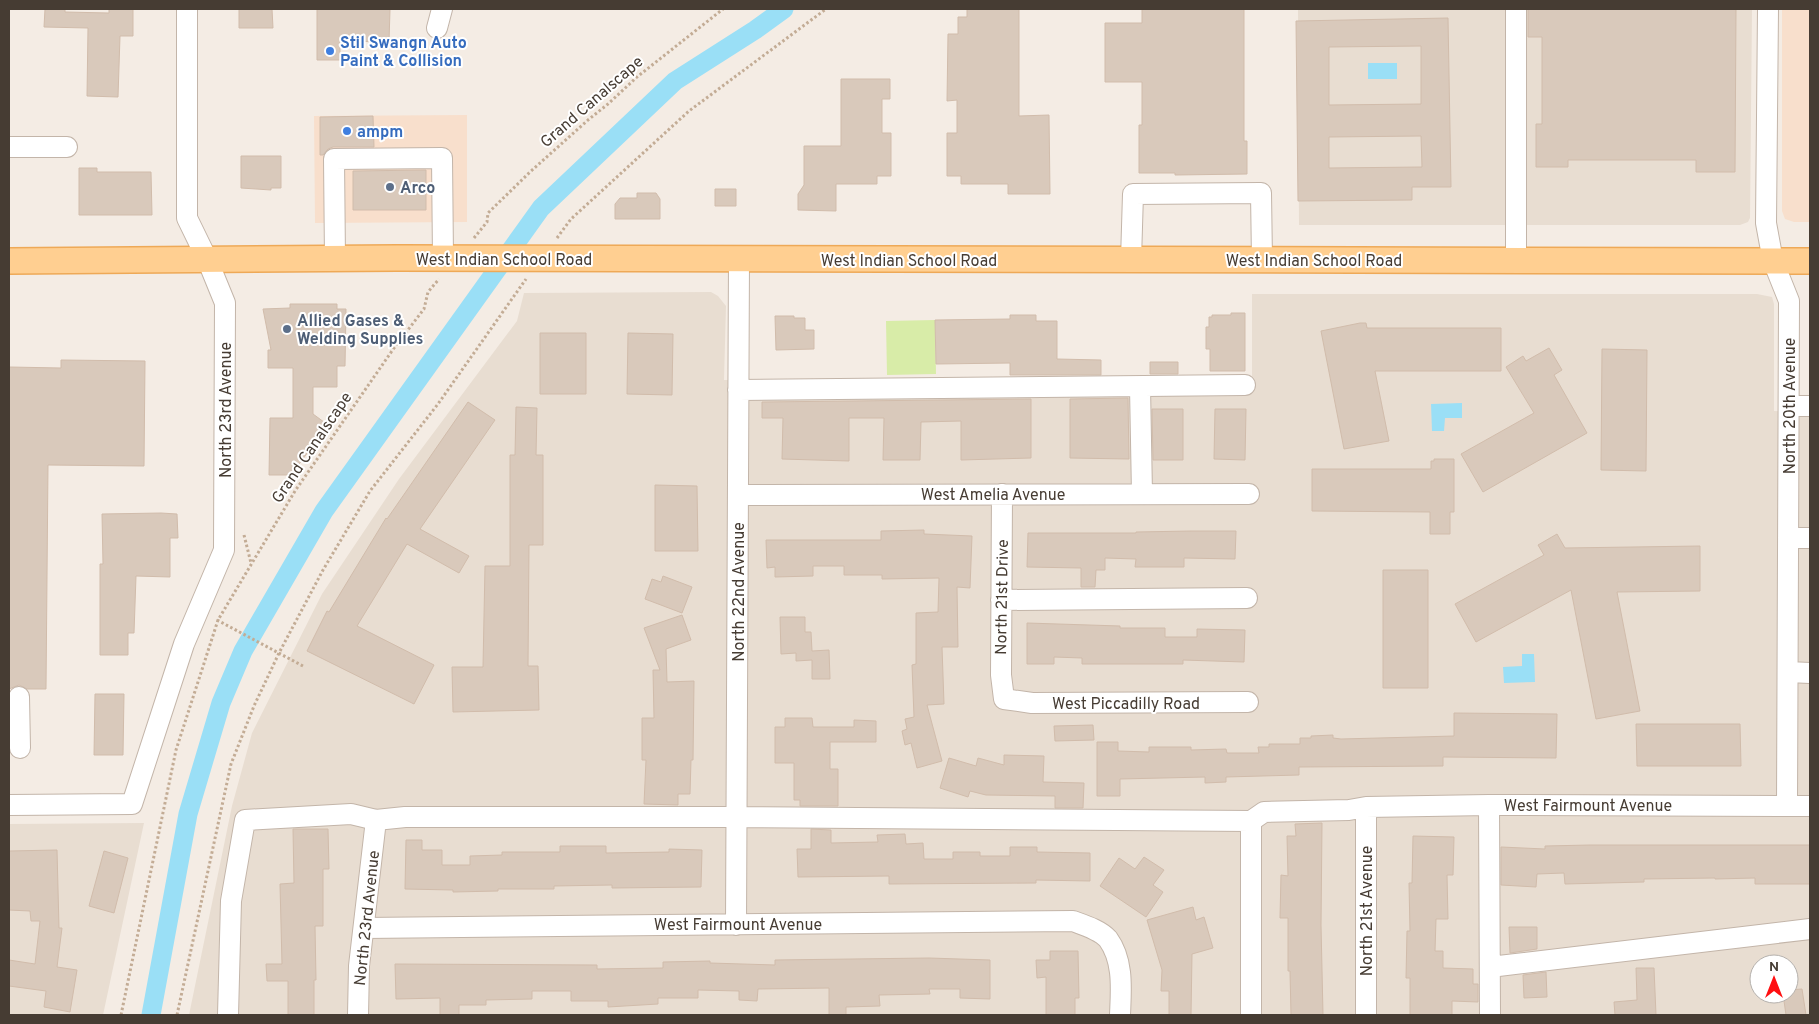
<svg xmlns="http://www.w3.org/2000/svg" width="1819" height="1024" font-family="Overpass,sans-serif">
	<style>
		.residential { fill: #e8ddd1; fill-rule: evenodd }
		.commercial { fill: #f8dfcc }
		.green { fill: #d8eca8 }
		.water { fill: #9adff6 }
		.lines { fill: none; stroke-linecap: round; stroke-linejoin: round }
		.canal { stroke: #9adff6; stroke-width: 19 }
		.building { fill: #d9c9bb; stroke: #d1bcab; fill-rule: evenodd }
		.minor-casing { stroke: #c3b5a9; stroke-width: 22 }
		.major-casing { stroke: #eea957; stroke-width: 28 }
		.path { stroke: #c3ac95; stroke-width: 3; stroke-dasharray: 2.5 2.5; stroke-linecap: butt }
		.minor { stroke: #fff; stroke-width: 20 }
		.major { stroke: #ffcf91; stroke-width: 25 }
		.shop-dot { fill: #3f7fe0; stroke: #fff; stroke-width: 2 }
		.service-dot { fill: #5c6f8a; stroke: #fff; stroke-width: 2 }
		.labels { text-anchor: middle; stroke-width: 4; stroke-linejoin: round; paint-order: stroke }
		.shop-label { font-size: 16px; font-weight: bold; fill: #366cbe; stroke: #fff; text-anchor: start }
		.street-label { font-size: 16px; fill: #463c33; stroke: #fff }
		.service-label { font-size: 16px; font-weight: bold; fill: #4e5e75; stroke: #fff; text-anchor: start }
	</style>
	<rect width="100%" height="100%" fill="#f4ece4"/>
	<!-- residential -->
	<path class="residential" d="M1298,9h454l-2,209 -2,4 -8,3h-441z
		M711,292l7,4 8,10 -2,74 528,-2v-84h505l15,3 2,7v107l36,1v603h-1621l43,-209 20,-73 70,-139 77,-115 118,-158 7,-28zM1759,964h30v30h-30z
		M144,823l-41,192h-94v-191z"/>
	<!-- commercial -->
	<path class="commercial" d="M1782,9h28v213h-16l-9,-3 -3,-8z
		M467,115v107l-152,1 -1,-107z"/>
	<!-- green -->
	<path class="green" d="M935,320l1,54 -49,1 -1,-54z"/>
	<!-- water -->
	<path class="water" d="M1368,63h29v16h-29z
		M1462,403v15h-17l-1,13h-12l-1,-27z
		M1522,654h12l1,28 -31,1 -1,-16 19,-1z"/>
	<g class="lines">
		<!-- canal -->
		<path class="canal" d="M151,1015l37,-201 33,-111 22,-52 81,-140 217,-303 134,-127 80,-51 29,-21"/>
	</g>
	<!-- building -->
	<path class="building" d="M45,9h20v3l44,1v-4h24v27h-13l-2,61 -31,-1 1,-68 -44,-1z
		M239,9h33l1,19h-34z
		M317,9h73l-1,33 -49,-1v19h-23z
		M967,9h52v107l30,-1 1,79h-42v-10h-47v-8h-14v-43h10v-33l-10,1 1,-67h10v-17h9z
		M1142,9h102v132h3v33l-72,1v-2h-36v-48h3v-43h-37v-59h37z
		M1528,9h208l-1,163h-39v-12h-128v7h-32v-43h6v-87h-14z
		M1448,18l3,169h-39v13l-114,1 -2,-180zM1421,46v58l-92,1v-58zM1421,136l1,31 -93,1v-31z
		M841,79h49v20h-8v34h9v43h-14v8h-41v27l-38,-1v-16l6,-9v-39h37z
		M373,116l1,31h-41l-5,2 -5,6h-3v-38z
		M241,156h40v32h-10v2l-30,-2z
		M79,168h18v4h54l1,43h-73z
		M426,170v40h-73v-39z
		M715,189h21v17h-21z
		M637,193h19l4,6v20h-45v-15l5,-6h17z
		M290,304h47v5h9l-1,57h-8v21h-24v27l15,11 -37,50h-22l1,-57h23v-50h-25v-18h3l-8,-41 27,-1z
		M1231,313h14v58h-35v-22h-4v-22h3v-10h3v-2h19z
		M1010,315h26v6h21v38l44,1v15h-91v-12l-74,1 -1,-44 75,-1z
		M775,316h19v2h11v12h9v19l-38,1z
		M1360,323h6l1,5h134v43h-126l14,70 -45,8 -23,-118z
		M540,333h46v61h-46z
		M628,333l45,1 -1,61 -45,-1z
		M1549,348l13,22 -8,5 33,58 -104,59 -22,-38 73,-41 -28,-46 17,-11 3,5z
		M1602,349l45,1 -1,121 -45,-1z
		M61,360l84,1 -1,105 -96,-1 -2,224h-19l-8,-4 -10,4v-322l52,1z
		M1150,362h28v12h-28z
		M1128,398l1,61 -59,-1v-59z
		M1031,399v59l-70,2v-39l-40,1 -1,38h-37l1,-42h-35v43l-67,-2 1,-41h-21v-16z
		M468,402l27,18 -75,109 49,27 -10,17 -52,-29 -50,82 77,39 -20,39 -107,-53 20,-40 2,1 57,-94 1,1z
		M516,407l21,1 -1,47h7v90h-14l-1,121h10l1,44 -86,2 -1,-45h31l2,-101h25v-111h5z
		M1152,409h31v51h-30z
		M1215,409h31l-1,51 -31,-1z
		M1434,459h20v53h-4v22h-20v-22l-118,-1v-42h119v-8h3z
		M655,485l42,1 1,65h-43z
		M161,513l16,1 1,24h-8v39l-34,-1 -2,57h-6v22h-28v-91h3l-1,-50z
		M924,530v4l48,2 -2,52 -13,-1 1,60h-16l2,57 -17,1 15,56 -25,7 -6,-25 -6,2 -3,-14 5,-2 -2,-10 9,-2 -2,-52 4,-1v-51l22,-1 1,-34 -57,1v-4h-38v-9h-31v10l-38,1v-10l-8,1 -1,-28h115v-9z
		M1191,531h45l-1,28 -51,-1v9h-49l1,-8 -31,-1v12h-9l-1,17h-14v-19l-54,-1 1,-34h108v-1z
		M1557,534l8,14 135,-2v45l-83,1 23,119 -44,8 -25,-129 -95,52 -21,-38 89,-49 -6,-10z
		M1383,570h45v118h-45z
		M663,576l29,11 -10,26 -37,-14 7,-20 9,3z
		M682,615l9,25 -25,9 1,33 27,-1 -1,79h-2l-1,34h-12v11l-34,-1 2,-44h-4v-42h12l-1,-48h7l-16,-42z
		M780,617h25v15h6l1,19 17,-1 1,29h-18v-19l-16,1v-8l-15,1z
		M1027,623l93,3v2h45v9h32v-8l48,1 -1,32 -61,-2v4h-101v-6l-28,-1v7h-27z
		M95,694h29l-1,61h-29z
		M1454,713l103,1 -1,44 -113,-1v9l-144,1v8l-73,2v5l-21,1v-6l-85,2v17h-23v-54h21v9l31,1v-5h42v3l35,-1 1,4h32l-1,-6h11v-3h31v-6h11v-2l22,-1v3l8,1 113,-3z
		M785,718h27l1,9h41v-7l22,1v21h-46v27h8v37h-38v-6h-6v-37h-19v-36h10z
		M1636,724h104l1,42h-104z
		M1093,725l1,15 -39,1 -1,-15z
		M1004,755l40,1 -1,26 41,1 -1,25h-28v-12l-69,-1 -16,-4 -2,6 -28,-9 9,-30 27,8 2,-8 26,7z
		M1322,823l-1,102 2,90h-32l-1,-44h-2v-53h-8l1,-43 7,1 -1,-40h9l-1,-12z
		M293,829h35l1,40h-6v57h-8l1,54h-2v35h-26v-34h-21l-1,-17h16l-2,-80 14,-1z
		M811,829l20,1v13l47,-1 -1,-7 28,-1 1,10 17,-1 1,16h29v-7h27v4h30v-9h27v5l53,1v28l-54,-1v3l-147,1v-8l-91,1 -1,-28h14z
		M1413,836l41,1 -1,38h-6l1,44h-12l-1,32h8v17l30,1v15h5v18l-26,-1v14h-42v-37h-4l1,-47h3l-1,-48h3z
		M406,840h16v10h20v15h28v-9l32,-1v-3h58v-6h46v7l63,-1v-3l33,1 -1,37 -89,1v-3l-58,1v3h-56v2l-45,1v-2l-48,-1z
		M1590,845h220v39h-55v-6l-40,1v-1l-71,1v3l-79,2 -1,-11 -27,1 -1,13 -35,-2v-38l44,2v-3z
		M57,850l2,78h3l-5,39 20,3 -7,42 -26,-5 2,-16 -37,-5v-26l26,4 5,-43h-9l-1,-10 -21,-1v-59z
		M104,851l24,7 -14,55 -25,-7z
		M1144,857l20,13 -11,15 10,7 -17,25 -46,-31 19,-28 16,11z
		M1193,907l3,13 8,-3 9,31 -21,6 -1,61h-22v-24h-8l1,-21 -15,-50z
		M1509,927h28v22l-27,4z
		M1050,951h28l1,47h-4v17h-29v-38l-9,1 -1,-18h14z
		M929,958l61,2v39l-30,-1v-9h-31l1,5 -51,1 1,11 -34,1v8h-17v-27l-71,1 -1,12 -18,-1v-9l-41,-1v8h-40v6l-50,3v-6h-37v-10h-39v8l-46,1v5h-27v10h-19v-17l-44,1 -1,-35 202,1v4l66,-1v-6l47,-1v2l65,2v-5z
		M1636,968h18l2,47h-41l-1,-13 23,-2z
		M1546,972l1,25 -23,1 -1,-23z
		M1802,989l4,26h-20l-3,-21h6v-4z"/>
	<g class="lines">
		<defs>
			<path id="minor" d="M1516,9v252
				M1768,9l-2,214 7,38 16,40 -2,505
				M437,28l5,-19
				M9,147h58
				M335,259l-1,-100 108,-1 1,100
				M1131,260l2,-66 128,-1 1,67
				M1140,387l2,107
				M738,390l507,-5
				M1789,406h21
				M1002,494l-1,181 3,24 28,4 216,-1
				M738,495l511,-1
				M1788,538h22
				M1001,600l246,-2
				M1788,672l22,1
				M19,697l1,51
				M9,805l123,-1 52,-160 40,-94 1,-247 -18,-44 -20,-41v-209
				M1489,805l1,210
				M1366,807v208
				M1251,821v194
				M736,925l3,-666
				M364,928l709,-7c11,4 27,9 35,18 16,22 13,51 12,76
				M1490,967l320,-38
				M228,1015l3,-114 14,-81 106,-6 25,6 29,-3h333l513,4 13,-9 85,-2 17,-3 123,-2 321,1
				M358,1015l1,-49 17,-146"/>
			<path id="major" d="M9,261l388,-3 1413,3"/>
		</defs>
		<!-- minor casing -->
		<use href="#minor" class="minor-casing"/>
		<!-- major casing -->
		<use href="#major" class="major-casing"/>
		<!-- path -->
		<path class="path" d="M474,238l13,-16 1,-9 42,-41 58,-52 20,-16 29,-27 86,-68
			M557,238l14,-19 118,-108 137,-102
			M244,535l7,28
			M217,620l86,46
			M121,1015l55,-265 42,-130 77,-129 99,-143 30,-39 4,-17 11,-13
			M177,1015l54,-251 23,-58 25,-53 44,-83 47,-79 68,-87 88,-125"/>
		<!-- minor -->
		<use href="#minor" class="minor"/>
		<!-- major -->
		<use href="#major" class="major"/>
	</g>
	<!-- markers -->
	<g class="shop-dot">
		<circle cx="330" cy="51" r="5"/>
		<circle cx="347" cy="131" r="5"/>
	</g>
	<g class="service-dot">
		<circle cx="390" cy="187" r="5"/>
		<circle cx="287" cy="329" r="5"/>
	</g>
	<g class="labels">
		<!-- shop labels -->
		<g class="shop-label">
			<text x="340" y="48">Stil Swangn Auto<tspan x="340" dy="18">Paint &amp; Collision</tspan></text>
			<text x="357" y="137">ampm</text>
		</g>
		<!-- street labels -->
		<g class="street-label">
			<text transform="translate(591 101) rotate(-41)" y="6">Grand Canalscape</text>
			<text x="504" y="265">West Indian School Road</text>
			<text x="909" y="266">West Indian School Road</text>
			<text x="1314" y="266">West Indian School Road</text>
			<text transform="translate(1789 406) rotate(-90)" y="6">North 20th Avenue</text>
			<text transform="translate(225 410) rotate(-90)" y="6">North 23rd Avenue</text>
			<text transform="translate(311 447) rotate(-56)" y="6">Grand Canalscape</text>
			<text x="993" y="500">West Amelia Avenue</text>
			<text transform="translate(738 592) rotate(-90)" y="6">North 22nd Avenue</text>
			<text transform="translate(1001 597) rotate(-89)" y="6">North 21st Drive</text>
			<text x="1126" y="709">West Piccadilly Road</text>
			<text x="1588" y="811">West Fairmount Avenue</text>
			<text transform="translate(1366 911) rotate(-90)" y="6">North 21st Avenue</text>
			<text transform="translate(366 918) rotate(-84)" y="6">North 23rd Avenue</text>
			<text x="738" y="930">West Fairmount Avenue</text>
		</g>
		<!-- service labels -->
		<g class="service-label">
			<text x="400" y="193">Arco</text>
			<text x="297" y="326">Allied Gases &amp;<tspan x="297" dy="18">Welding Supplies</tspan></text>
		</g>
	</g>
	<!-- border -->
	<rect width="1819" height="1024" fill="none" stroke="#463c33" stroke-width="20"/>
	<!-- north arrow -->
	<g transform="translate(1774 979)"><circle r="24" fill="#ffffff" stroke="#b5b1ad"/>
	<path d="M0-4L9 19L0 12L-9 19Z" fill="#ff0f11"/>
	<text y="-8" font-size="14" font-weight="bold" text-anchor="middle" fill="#463c33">N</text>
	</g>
</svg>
